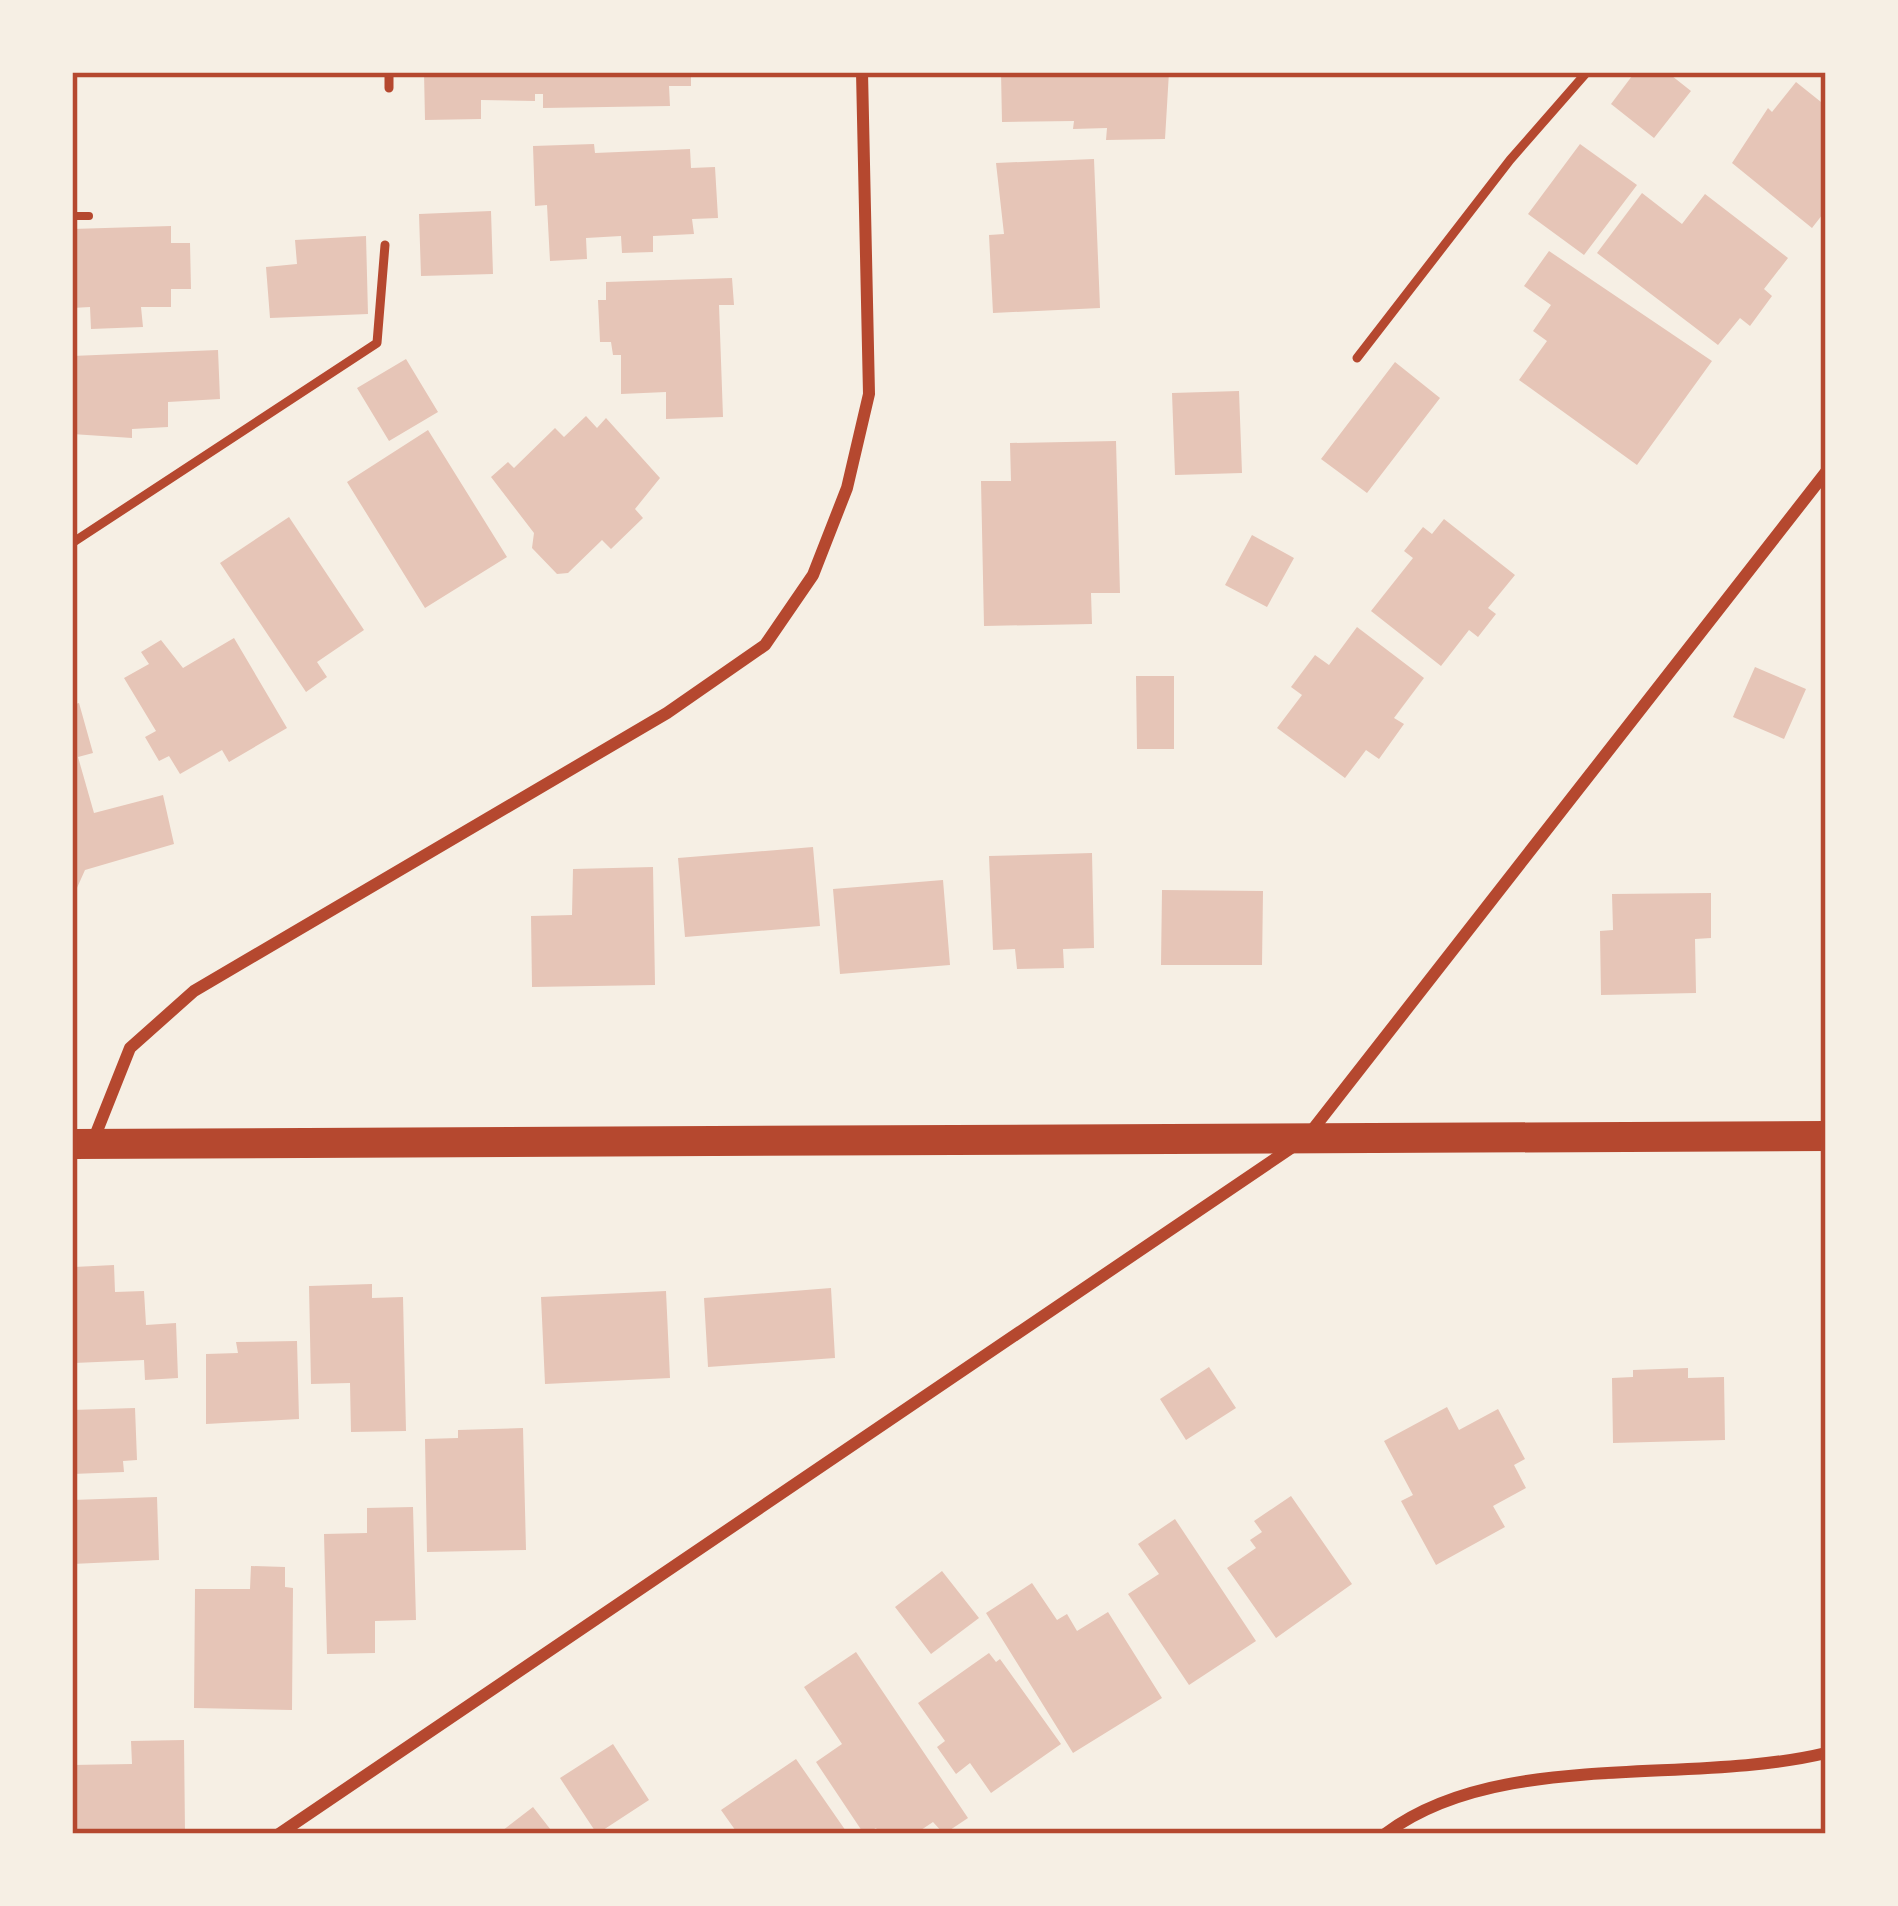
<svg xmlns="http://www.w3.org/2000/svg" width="1898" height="1906" font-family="Quicksand,sans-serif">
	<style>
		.building { fill: #e6c5b7 }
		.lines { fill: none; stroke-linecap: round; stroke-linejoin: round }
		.path { stroke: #b5482f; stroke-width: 8 }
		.service { stroke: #b5482f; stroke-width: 9 }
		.minor { stroke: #b5482f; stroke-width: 12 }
		.primary { stroke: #b5482f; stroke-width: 30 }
		.neatline { fill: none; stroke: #b5482f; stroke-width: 4.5 }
	</style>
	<rect width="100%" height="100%" fill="#f6efe4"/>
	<!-- building -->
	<path class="building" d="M424,72h267v14h-22l1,20 -127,2v-14h-8v7l-54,-1v19l-56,1z
		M1001,72h168l-4,67 -59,1 1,-12 -34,1 1,-8 -72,1z
		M1635,72h32l24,19 -37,47 -43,-34z
		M1796,82l30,24v104l-14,18 -80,-65 36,-55 4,4z
		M594,144l1,9 95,-4 1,19 24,-1 3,51 -26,1 2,15 -41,2v16l-31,1 -1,-17 -35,2 1,21 -37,2 -3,-56 -12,1 -2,-60z
		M1580,144l57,41 -53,70 -56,-41z
		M1094,159l6,149 -107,5 -4,-78 15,-1 -8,-71z
		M1642,193l40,31 23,-30 83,64 -24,31 8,7 -22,30 -10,-8 -22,27 -121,-92z
		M491,211l2,63 -72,2 -2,-62z
		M171,226v17h19l1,46h-20v18h-30l2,20 -52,2 -1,-22 -18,1v-79z
		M366,236l2,78 -98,4 -4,-51 31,-3 -2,-24z
		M1549,251l163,110 -75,104 -118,-85 28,-39 -14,-10 18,-26 -27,-19z
		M732,278l2,27h-15l4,112 -57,2v-27l-45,2v-39h-8l-2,-13h-11l-2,-42h8v-18z
		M218,350l2,49 -52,3v25l-36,2v9l-60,-4v-78z
		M406,359l32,53 -49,29 -32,-53z
		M1395,362l45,36 -73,95 -46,-34z
		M1239,391l3,82 -67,2 -3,-82z
		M586,416l11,12 9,-10 54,60 -25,31 8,9 -32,31 -9,-9 -34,33 -11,1 -25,-26 2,-15 -43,-56 17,-15 6,6 41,-40 9,9z
		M428,430l79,127 -82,51 -78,-126z
		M1116,441l4,152h-29l1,31 -108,2 -3,-145h30l-1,-38z
		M289,517l75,113 -47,32 10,15 -21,15 -86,-129z
		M1444,519l71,56 -27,33 8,6 -18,23 -9,-7 -28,36 -70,-55 42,-53 -9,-7 19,-24 9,7z
		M1252,535l42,23 -27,49 -42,-22z
		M1357,627l67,51 -30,40 10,6 -25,35 -13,-9 -21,28 -68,-50 25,-33 -11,-8 24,-32 14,10z
		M234,638l53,90 -58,34 -7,-12 -42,24 -11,-18 -10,5 -14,-24 11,-6 -32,-53 25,-14 -8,-12 20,-12 22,28z
		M1755,667l51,22 -22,50 -51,-22z
		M1136,676h38v73h-37z
		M79,703l14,50 -15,4 16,56 69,-18 11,49 -89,26 -13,29v-194z
		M813,847l7,79 -135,11 -7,-79z
		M1092,853l2,95 -31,1 1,19 -47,1 -2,-20 -22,1 -4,-94z
		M653,867l2,118 -123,2 -1,-71 41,-1 1,-46z
		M943,880l7,85 -110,9 -7,-85z
		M1162,890l101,1 -1,74h-101z
		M1711,893v45l-16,1 1,54 -95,2 -1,-64 13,-1 -1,-36z
		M114,1265l1,27 29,-1 2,34 30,-2 2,55 -33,2 -1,-20 -70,3v-96z
		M372,1284v14l31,-1 3,134 -55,1 -1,-49 -39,1 -2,-98z
		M831,1288l4,70 -127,9 -4,-69z
		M666,1291l4,87 -125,6 -4,-87z
		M297,1341l2,78 -93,5v-70l32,-1 -2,-11z
		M1209,1367l27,41 -50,32 -26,-41z
		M1688,1368v10l36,-1 1,63 -112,3 -1,-65 21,-1v-7z
		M1447,1407l12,23 39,-21 27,50 -11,6 12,23 -33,18 12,21 -69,38 -35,-64 12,-6 -29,-54z
		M135,1408l2,52 -14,1 1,11 -52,2v-64z
		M523,1428l3,122 -99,2 -2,-113 33,-1v-8z
		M1291,1496l61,88 -76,54 -49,-70 29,-20 -6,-8 12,-8 -8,-11z
		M157,1497l2,63 -87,4v-64z
		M413,1507l3,113 -41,1v32l-48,1 -3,-120 43,-1v-25z
		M1175,1519l81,122 -67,44 -61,-91 31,-20 -21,-30z
		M251,1566l34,1v20l8,1 -1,122 -98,-2 1,-119h55z
		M942,1571l37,47 -48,36 -36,-47z
		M1032,1583l25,37 10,-6 10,17 31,-19 54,86 -89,55 -87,-140z
		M856,1652l112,166 -24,16 -11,-12 -18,12h-35l-4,-6 -12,6 -48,-72 26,-18 -38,-57z
		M989,1653l7,9 4,-3 61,85 -70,49 -21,-30 -14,11 -19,-27 8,-6 -27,-38z
		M184,1740l1,93 -113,1v-69l60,-1 -1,-23z
		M613,1744l36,56 -52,34 -37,-56z
		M796,1759l52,75h-110l-17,-24z
		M533,1807l21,27h-56z"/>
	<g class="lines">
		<!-- path -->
		<path class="path" d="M72,216h17"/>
		<!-- service -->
		<path class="service" d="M389,72v16
			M1357,358l153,-198 77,-88
			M72,543l305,-200 8,-98"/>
		<!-- minor -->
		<path class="minor" d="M1310,1133l516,-661
			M93,1141l37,-93 64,-57 473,-278 98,-68 48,-70 34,-87 22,-94 -7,-322
			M279,1834l1015,-688
			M1385,1834c114,-86 304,-48 441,-81"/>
		<!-- primary -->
		<path class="primary" d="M72,1144l1754,-8"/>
	</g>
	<!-- border -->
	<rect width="1898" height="1906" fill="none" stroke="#f6efe4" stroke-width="150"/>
	<rect x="75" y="75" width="1748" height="1756" class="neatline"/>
</svg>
